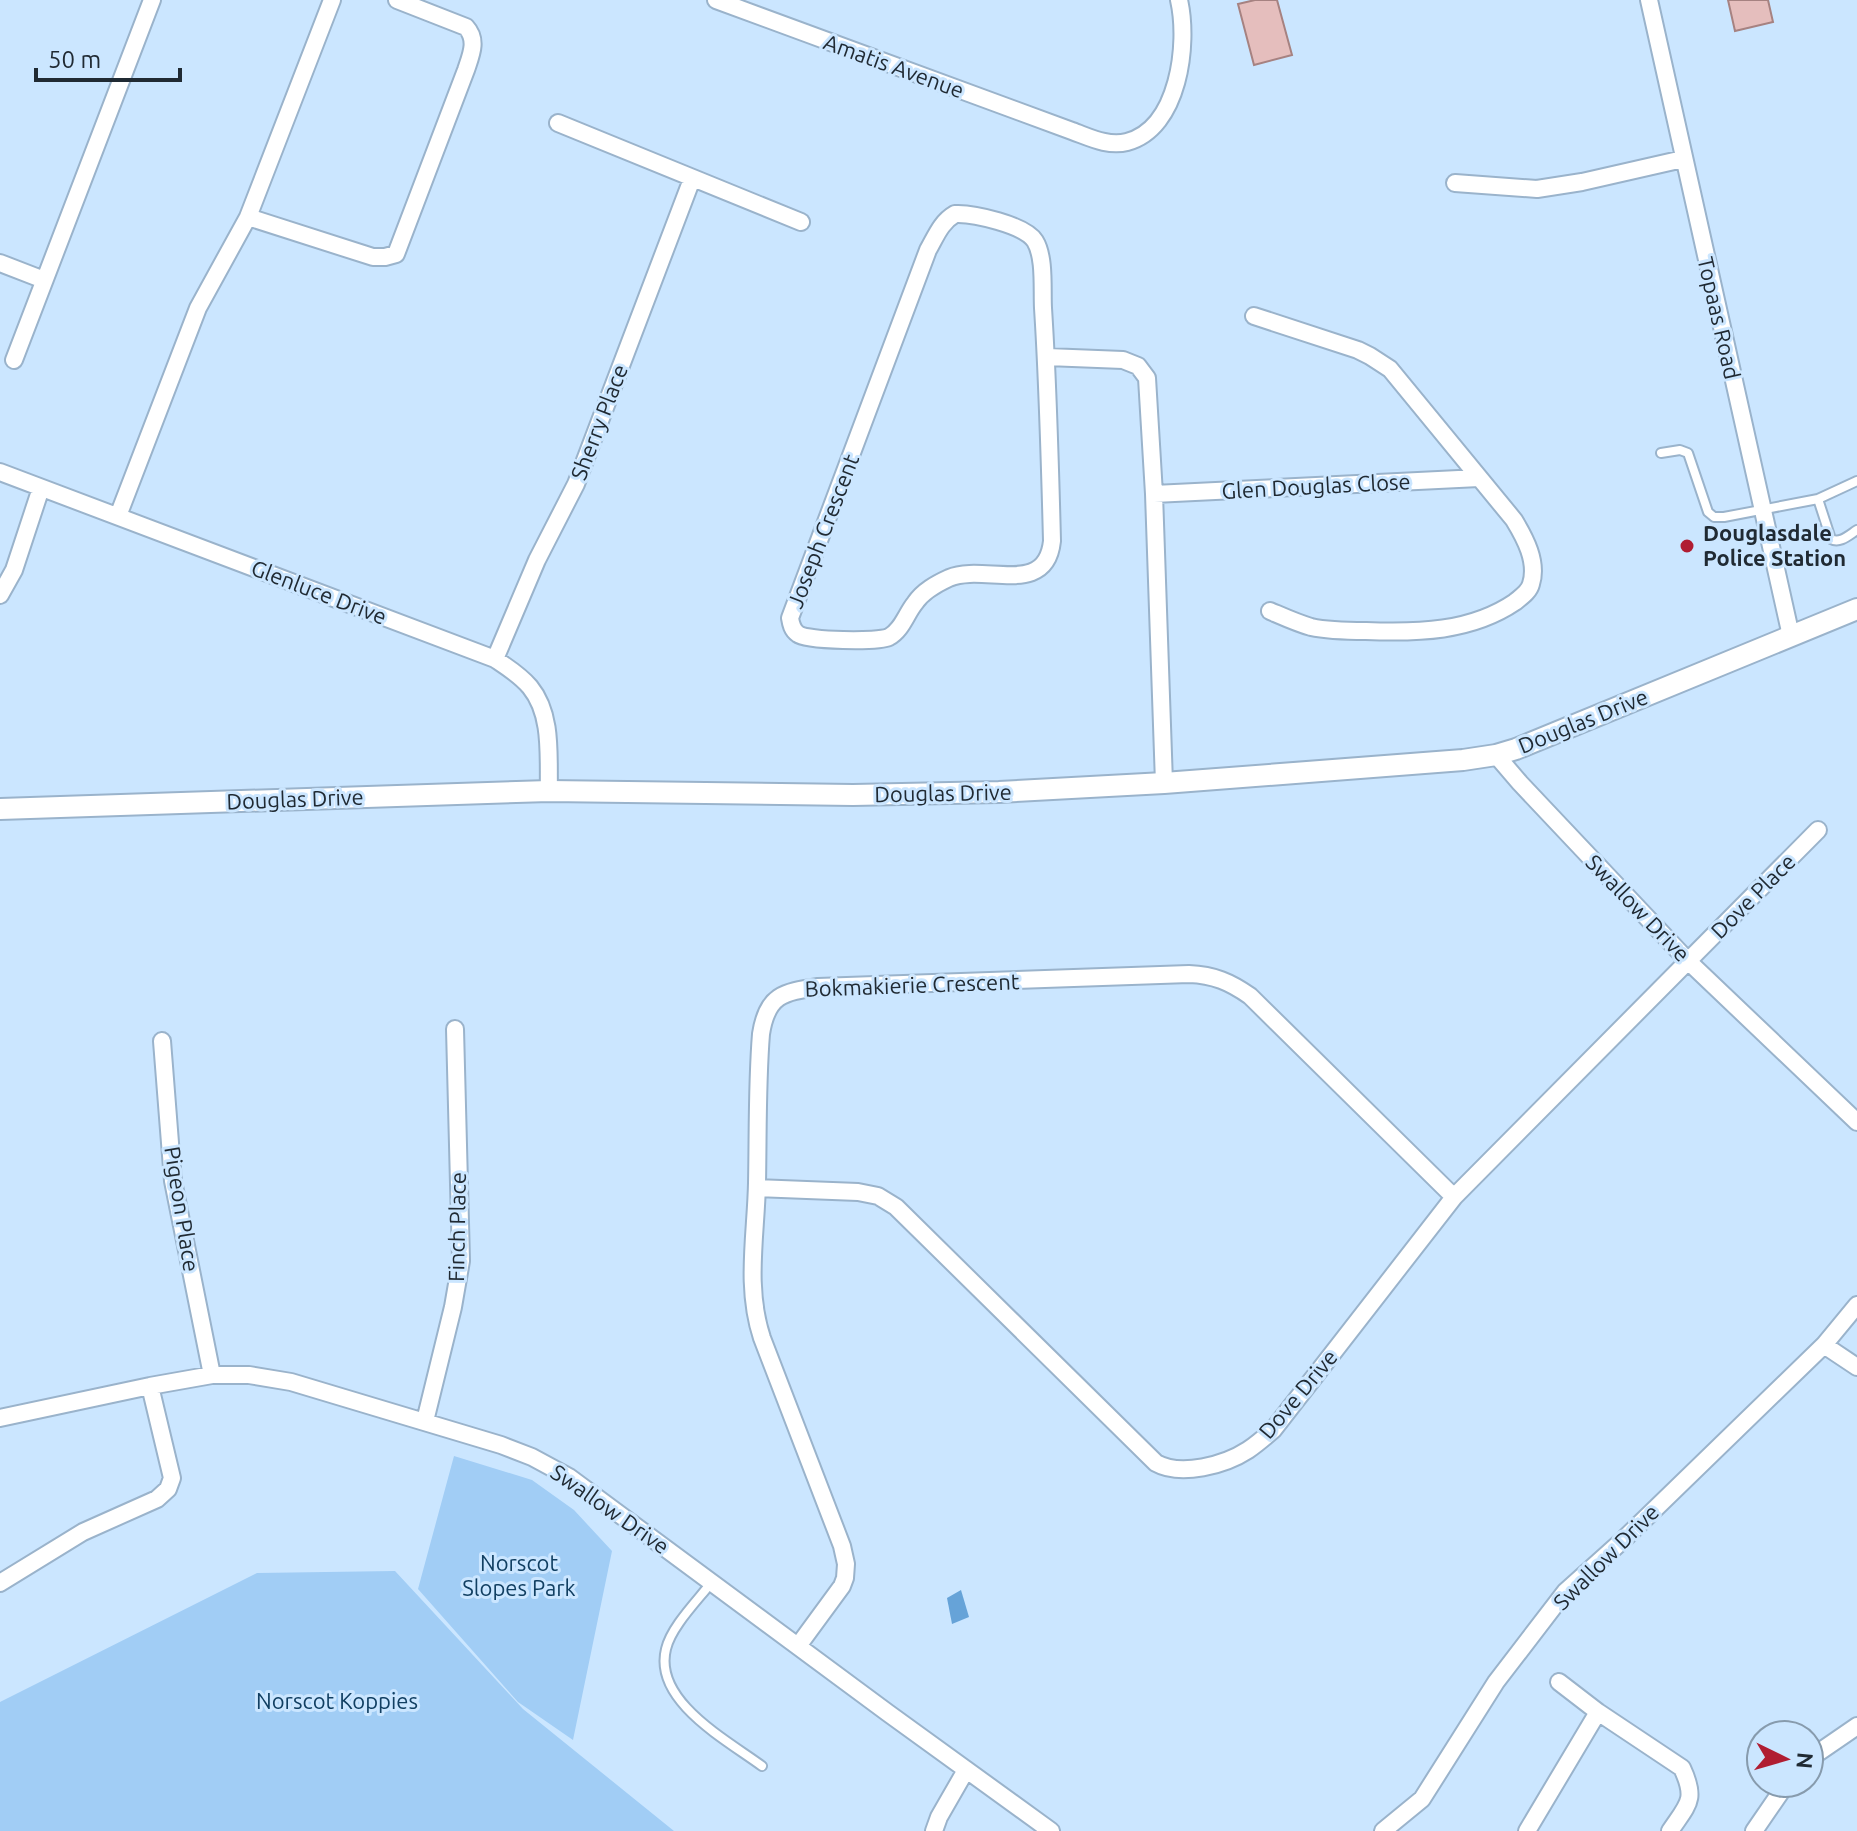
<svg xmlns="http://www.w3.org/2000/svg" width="1857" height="1831" font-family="Ubuntu,sans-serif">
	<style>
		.green { fill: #a1cdf5 }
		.water { fill: #66a3d8 }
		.building { fill: #e5bebd; stroke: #a68281; stroke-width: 2 }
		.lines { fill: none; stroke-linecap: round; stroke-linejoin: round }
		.service-casing { stroke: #9ab3cb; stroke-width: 12 }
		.minor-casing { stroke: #9ab3cb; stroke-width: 20 }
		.tertiary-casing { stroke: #9ab3cb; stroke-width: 24 }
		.service { stroke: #fff; stroke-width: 8 }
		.minor { stroke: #fff; stroke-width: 16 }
		.tertiary { stroke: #fff; stroke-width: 20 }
		.poi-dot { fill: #b01d32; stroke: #cbe6ff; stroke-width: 3 }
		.labels { text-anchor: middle; stroke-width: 6; stroke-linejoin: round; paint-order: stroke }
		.street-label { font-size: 22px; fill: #202a33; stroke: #cbe6ff }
		.poi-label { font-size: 22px; font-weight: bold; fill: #202a33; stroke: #cbe6ff; text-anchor: start }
		.park-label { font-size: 22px; fill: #113f62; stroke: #cbe6ff }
	</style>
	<rect width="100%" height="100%" fill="#cbe6ff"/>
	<!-- green -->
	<path class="green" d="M454,1456l78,24 42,30 38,41 -39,189 -55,-38 -100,-113z
		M395,1571l128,138 151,122h-674v-129l257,-129z"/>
	<!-- water -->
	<path class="water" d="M961,1590l8,27 -17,7 -5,-26z"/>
	<!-- building -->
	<path class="building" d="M1255,0h22l15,55 -38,10 -16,-61z
		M1728,0h40l5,22 -38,9z"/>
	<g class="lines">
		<defs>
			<path id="service" d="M1661,453l19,-3 8,3 20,59 6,5h10l94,-18 13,40c9,5 18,-4 26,-9
				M1818,499l39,-18
				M711,1583c-14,18 -40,44 -45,66 -13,52 61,91 96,117"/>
			<path id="minor" d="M716,0l356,131c17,6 36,16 55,11 52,-14 62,-98 52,-142
				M1649,0l142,636
				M558,123l243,99
				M1455,183l82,6 45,-7 101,-23
				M955,214c18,-1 70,11 80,27 10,16 7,48 8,67 5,77 7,155 9,233 -6,57 -68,22 -103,37 -13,6 -26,13 -34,25 -9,11 -13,27 -26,34 -10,5 -82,4 -91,-3 -6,-4 -7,-10 -8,-16l138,-368c8,-14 13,-28 27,-36z
				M248,217l84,-217
				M0,263l44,17
				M1254,316l104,34 12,6 20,13 124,151c11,18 24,42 17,64 -2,8 -10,13 -16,18 -44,30 -98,31 -149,29 -18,0 -37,0 -55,-4 -14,-4 -27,-10 -41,-16
				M1047,357l76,3 15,6 9,12 7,116 10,289
				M14,360l138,-360
				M0,472l495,187c12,8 25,16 35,28 23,28 18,70 19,104
				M1154,494l325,-16
				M118,516l80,-208 50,-91 125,40h12l11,-3 70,-184c5,-15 12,-30 0,-43l-69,-27
				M0,595l14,-25 27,-82
				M495,659l42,-99 39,-76 116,-305
				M1496,755l24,28 168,178 169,161
				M162,1041l11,140 39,194
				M757,1188l101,4 20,4 18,11 260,256c25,14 69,2 92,-13 9,-6 17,-13 25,-20l181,-233 364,-367
				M1824,1345l33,22
				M0,1418l150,-32 62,-11h37l42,7 210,63 31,12 37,20 319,236 163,118
				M425,1421l28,-114 8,-46 -6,-232
				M0,1583l83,-51 74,-33 11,-10 4,-11 -22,-92
				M798,1646l44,-60 3,-8 1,-14 -4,-18 -80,-208c-17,-51 -6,-103 -5,-155 1,-50 0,-100 4,-149 6,-39 22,-42 57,-47l371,-13c25,1 41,8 61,22l204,201
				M1559,1682l39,30 84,56c15,32 6,36 -12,63
				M1809,1759l48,-33
				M934,1831l5,-14 27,-47
				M1383,1831l39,-32 74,-117 69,-90 58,-52 201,-195 33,-40
				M1527,1831l71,-119
				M1754,1831l33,-48"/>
			<path id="tertiary" d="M0,809l549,-18 304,4 146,-3 165,-9 299,-23 33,-5 20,-6 341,-140"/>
		</defs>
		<!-- service casing -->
		<use href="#service" class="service-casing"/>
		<!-- minor casing -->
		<use href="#minor" class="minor-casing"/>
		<!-- tertiary casing -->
		<use href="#tertiary" class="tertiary-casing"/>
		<!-- service -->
		<use href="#service" class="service"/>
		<!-- minor -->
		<use href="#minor" class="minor"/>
		<!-- tertiary -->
		<use href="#tertiary" class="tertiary"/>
	</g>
	<!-- markers -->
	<circle class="poi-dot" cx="1687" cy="546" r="8"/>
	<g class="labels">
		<!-- street labels -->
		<g class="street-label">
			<text transform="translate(894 66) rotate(20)" y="8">Amatis Avenue</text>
			<text transform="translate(1719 318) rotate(77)" y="8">Topaas Road</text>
			<text transform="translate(599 422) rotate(-69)" y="8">Sherry Place</text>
			<text transform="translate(1316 486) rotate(-3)" y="8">Glen Douglas Close</text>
			<text transform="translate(823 531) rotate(-69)" y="8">Joseph Crescent</text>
			<text transform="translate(319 592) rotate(21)" y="8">Glenluce Drive</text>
			<text transform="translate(1583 721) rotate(-22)" y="8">Douglas Drive</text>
			<text transform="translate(943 793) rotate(-1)" y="8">Douglas Drive</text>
			<text transform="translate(295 799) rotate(-2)" y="8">Douglas Drive</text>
			<text transform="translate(1753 896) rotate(-45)" y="8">Dove Place</text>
			<text transform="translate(1638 908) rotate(46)" y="8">Swallow Drive</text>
			<text transform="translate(912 985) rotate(-2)" y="8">Bokmakierie Crescent</text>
			<text transform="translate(182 1209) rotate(81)" y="8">Pigeon Place</text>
			<text transform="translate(457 1227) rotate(-89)" y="8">Finch Place</text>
			<text transform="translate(1298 1394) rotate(-50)" y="8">Dove Drive</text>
			<text transform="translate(610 1509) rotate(35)" y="8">Swallow Drive</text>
			<text transform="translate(1606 1557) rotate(-45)" y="8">Swallow Drive</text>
		</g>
		<!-- poi labels -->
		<g class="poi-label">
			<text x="1703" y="541">Douglasdale<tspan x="1703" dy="25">Police Station</tspan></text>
		</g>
		<!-- park labels -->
		<g class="park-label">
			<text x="519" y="1571">Norscot<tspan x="519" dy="25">Slopes Park</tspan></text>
			<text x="337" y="1709">Norscot Koppies</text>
		</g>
	</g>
	<!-- north arrow -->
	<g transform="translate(1785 1759) rotate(95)"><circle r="38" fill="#cbe6ff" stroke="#879bad" stroke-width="2"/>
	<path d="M0-6L14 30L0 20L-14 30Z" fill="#b01d32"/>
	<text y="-12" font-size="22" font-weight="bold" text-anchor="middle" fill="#202a33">N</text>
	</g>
	<!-- scale -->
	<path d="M36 68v12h144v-12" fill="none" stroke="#202a33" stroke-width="4"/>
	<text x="48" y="68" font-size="24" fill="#202a33" stroke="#cbe6ff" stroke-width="6" paint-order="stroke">50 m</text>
</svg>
